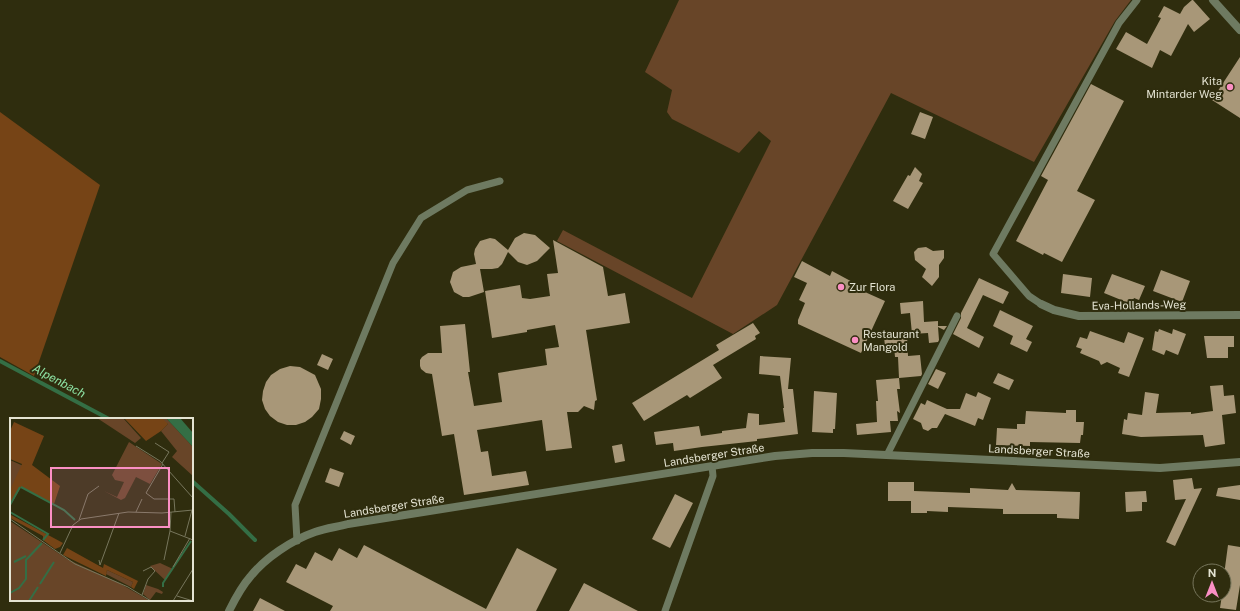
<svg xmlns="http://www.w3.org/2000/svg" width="1240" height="611" font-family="'Public Sans',sans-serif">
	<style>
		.green { fill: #684528 }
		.forest { fill: #764416 }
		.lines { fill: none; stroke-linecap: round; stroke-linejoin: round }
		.stream { stroke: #346e45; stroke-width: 4 }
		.building { fill: #a89778 }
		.service { stroke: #6e7a61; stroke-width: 7 }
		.minor { stroke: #6e7a61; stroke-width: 8 }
		.poi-dot { fill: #fb8fc4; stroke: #2f2d0e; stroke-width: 1.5 }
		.labels { text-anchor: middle; stroke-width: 4; stroke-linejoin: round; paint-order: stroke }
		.poi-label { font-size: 11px; fill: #e4e3d2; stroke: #2f2d0e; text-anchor: start }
		.street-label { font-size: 11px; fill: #e4e3d2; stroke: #2f2d0e }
		.water-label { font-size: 12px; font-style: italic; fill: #8de2a4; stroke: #2f2d0e }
		.inset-river { fill: none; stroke: #346e45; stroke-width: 2 }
		.inset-road { fill: none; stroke: #77765c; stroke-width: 1 }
		.view { fill: #fb8fc4; fill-opacity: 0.15; stroke: #fb8fc4; stroke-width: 2 }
		.inset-edge { fill: none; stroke: #e4e3d2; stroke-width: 2 }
	</style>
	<rect width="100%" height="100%" fill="#2f2d0e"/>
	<!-- green -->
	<path class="green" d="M679,0h452l-16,21 -81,141 -143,-69 -114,212 -44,29 -176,-93 6,-11 129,68 79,-157 -12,-10 -20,22 -67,-34 -5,-7 5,-22 -27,-18z"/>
	<!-- forest -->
	<path class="forest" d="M0,112l100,73 -66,191 -34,-19z"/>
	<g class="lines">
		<!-- stream -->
		<path class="stream" d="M0,361l109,58
			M192,481l37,33 26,26"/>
	</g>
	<!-- building -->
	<path class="building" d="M1192,0h1l17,19 -16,13 -6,-8 -17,32 -11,-6 -8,18 -36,-19 10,-17 21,12 14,-26 -3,-1 6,-11 16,8 4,-7z
		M1240,57v61l-28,-18z
		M1091,84l33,17 -47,90 18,9 -33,62 -18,-9 -1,2 -27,-14 32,-61 -7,-4z
		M920,112l13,5 -8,22 -14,-5z
		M915,167l7,7 -3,7 4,2 -15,26 -15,-8 15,-26 2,1z
		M524,233l11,2 15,13 -13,13 -10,4 -9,-3 -10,-10 -6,12 -4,4 -6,1h-12l4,23 -15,5h-6l-9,-5 -4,-10 3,-10 8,-5 15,-3 -2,-10 1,-5 5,-8 10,-3 5,1 13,11 7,-12z
		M553,240l50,27 5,29 17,-3 5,30 -44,7 11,70 -2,1 -1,9 -10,-4 -6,6h-11l5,36 -26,3 -4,-31 -65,10 4,22 7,-1 4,25 34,-5 3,14 -65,10 -10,-61 -12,2 -10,-62 -6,-1 -5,-4 -1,-3v-6l2,-3 6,-4h14l-2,-27 25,-2 5,48h-2l6,34 28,-4 -4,-29 49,-8 -2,-16 14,-2 -4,-22 -28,5v2l-35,6 -7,-47 35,-6 2,13 8,1 20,-3 -3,-22 11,-1z
		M926,247l7,4 11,-1v8l-5,7v12l-7,9 -10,-9 4,-8 -11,-9 -1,-8 4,-4z
		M802,261l28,15 2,-5 26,14 -2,3 29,13 -24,52 -63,-29v-4l7,-17 -6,-3 8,-17 -13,-6z
		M1161,270l29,11 -8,21 -29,-11z
		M1063,274l29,4 -2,19 -29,-4z
		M1112,274l33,12 -6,14 -5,-2 -3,6 -27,-11z
		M979,278l30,14 -6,12 -20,-9 -16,33 17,9 -5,11 -26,-14 8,-16v-5z
		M923,301l1,21 14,-1v5h9l-3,4 -6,-3 1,13 -1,2 -9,1 -1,-10 -16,1 -2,-21 -9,1 -1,-11z
		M1000,310l33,16 -7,13 6,3 -5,10 -17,-8 3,-8 -20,-10z
		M753,323l7,10 -5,3 1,3 -43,26 9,13 -32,20 -3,-3 -43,26 -12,-18 87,-53 -3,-5z
		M1159,329l13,5 1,-5 13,5 -8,21 -12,-5 -2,5 -12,-5 3,-19 3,1z
		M1090,331l34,12 4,-11 16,6 -15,39 -11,-4 2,-5 -13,-6 -6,3 -2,-4 -19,-8 2,-4 -6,-2 4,-10 7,2z
		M907,335l1,21 12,-1 2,19 -1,2 -22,2 -1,-21h-3l-1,-11 -9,1 -1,-11z
		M1204,336h30v11h-6v11h-21z
		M322,354l11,5 -5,11 -11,-5z
		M760,356l31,2 -3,31h5l5,45 -41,5v2l-9,1 -46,5 -28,4 -1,-8 -17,2 -2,-13 45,-6 2,10 21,-3v-2l24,-3 2,-15 11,1v11l26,-3 -2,-14h1l-4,-32 -21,-2z
		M290,366l10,1 15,8 6,14v10l-2,10 -7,8 -7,5 -9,3h-9l-9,-3 -8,-6 -5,-7 -3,-9 1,-9 3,-9 5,-7 9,-6z
		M936,369l10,4 -8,16 -10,-5z
		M998,373l16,7 -5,10 -16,-7z
		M899,378l1,11h-3l3,24 -3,-2 1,10h-8l1,11 -34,3 -1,-11 21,-2 -1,-21h2l-2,-21z
		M1223,385l1,11 10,-1 2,18 -14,2 3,29 -20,3 -2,-12 -62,2 -19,-3 2,-15 3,1 1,-7 14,2 3,-23 14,2 -3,19 35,-1v2l22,-3 -3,-25z
		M814,391l23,2 -2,36h-2v4l-21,-1z
		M978,392l13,6 -8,22 -5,-2 -3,8 -30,-12 -8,14h-5l-4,3 -5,-2 -2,-6 -8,-4 8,-16 4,2 2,-5 20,9h13l6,-16 10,4z
		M1066,410h10v12h8l-1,13h-2l-1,8 -50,-1v4l-34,-1 1,-17 20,1v-5h8l1,-13 40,2z
		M344,431l11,5 -4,9 -11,-6z
		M622,444l3,17 -10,2 -3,-17z
		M330,468l14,5 -5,14 -14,-5z
		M1192,478l2,11 8,-1 -27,58 -9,-4 20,-43 -11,1 -2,-20z
		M888,482h26v9l56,2v-5l38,2 4,-7 4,7 64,2 -1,27 -22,-1v-4h-54v-5l-55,-2v5l-21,-1v2h-16v-12h-23z
		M1240,485v15l-24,-4 2,-8z
		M1146,491l1,11h-5v9l-16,1 -1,-20z
		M675,494l18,9 -23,45 -18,-9z
		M364,545l122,64 31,-61 40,21 -21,42h-206l3,-5 -47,-24 10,-18 10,5 9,-17 17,9 7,-13 18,10z
		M1228,545l12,2v38l-4,25 -16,-2 2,-13h2v-20z
		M584,583l54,28h-69z
		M260,598l25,13h-32z"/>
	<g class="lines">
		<!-- service -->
		<path class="service" d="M1041,304l-12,-8 -36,-42 126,-231 18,-23
			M887,455l70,-139
			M297,541l-2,-36 98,-242 28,-45 46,-28 33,-9
			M665,611l48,-135 -1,-10"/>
		<!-- minor -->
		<path class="minor" d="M1213,0l27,30
			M1041,304l13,6 25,6 161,-1
			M229,611c6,-12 12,-24 21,-34 15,-19 42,-37 65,-45 11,-4 22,-5 33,-8l427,-68 37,-3h32l316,15 80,-6"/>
	</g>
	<!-- markers -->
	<g class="poi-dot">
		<circle cx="1230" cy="87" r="4"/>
		<circle cx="841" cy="287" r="4"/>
		<circle cx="855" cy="340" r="4"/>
	</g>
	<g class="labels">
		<!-- poi labels -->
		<g class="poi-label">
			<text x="1222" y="85" text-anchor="end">Kita<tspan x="1222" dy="13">Mintarder Weg</tspan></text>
			<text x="849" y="291">Zur Flora</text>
			<text x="863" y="338">Restaurant<tspan x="863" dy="13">Mangold</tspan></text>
		</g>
		<!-- street labels -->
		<g class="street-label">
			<text transform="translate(1139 305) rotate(-1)" y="4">Eva-Hollands-Weg</text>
			<text transform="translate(1039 451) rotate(3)" y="4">Landsberger Straße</text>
			<text transform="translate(714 455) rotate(-9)" y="4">Landsberger Straße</text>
			<text transform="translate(394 506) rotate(-9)" y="4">Landsberger Straße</text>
		</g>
		<!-- water labels -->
		<g class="water-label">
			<text transform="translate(59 381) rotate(28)" y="4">Alpenbach</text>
		</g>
	</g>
	<!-- overview -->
	<g transform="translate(10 418)">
		<rect width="183" height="183" fill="#2f2d0e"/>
		<path d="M87,0h26l18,20 -6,5zM146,0h10l27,29v29l-21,-19 5,-6 -16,-20 7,-7zM119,24l33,22 -12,20 -14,-7 -11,21 -4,2 -17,-9 13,6 7,-15 -9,-2 -3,-5zM0,42l20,9 -20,37zM0,103l57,38 52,24 31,18h-140zM150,145l13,6 -8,11 -15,-14zM97,152l26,12 -2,5 -25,-13zM136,167l12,4 5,3 -1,2 -6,-2 -6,8 -7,-6z" fill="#684528"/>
		<path d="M114,0h38l6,6 -7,7 -15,10zM4,4l30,14 -12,29 28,21 -6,18 -33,-17 -11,19v-16l12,-26 -12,-5v-28zM0,93l1,4 52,28 -3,4 -5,2 -12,-9v-4l-33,-18zM57,130l36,20 1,-4 34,17 -4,8 -3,-2 2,-5 -26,-12 -1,6 -43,-21z" fill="#764416"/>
		<path d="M156,0h14l13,15v14z" fill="#346e45"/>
		<path class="inset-river" d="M164,0l19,22M11,69l43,23 11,10M0,87l10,-18M0,94l38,22 -5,6M4,144l12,-6M30,166l14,-22M153,169v-4l28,-42M0,175l9,-5 7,-9v-19l16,-17M19,183l9,-14"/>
		<path class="inset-road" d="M145,25l14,9 -7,11M126,28l24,15 33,37M153,46l-17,29 8,6h20l1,13M126,94l6,-13M161,94l-1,19 23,9M0,101l65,45 53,23 23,14M69,102l9,-26 11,-8M175,118l7,-26M50,135l13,-28 8,-6 47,-7 34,1 31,-3M89,142l1,5 19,-52M154,142l6,-29M163,149l17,-29M132,177l6,-16 7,-8 -4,-4 -8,4M167,178l16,5M163,183l20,-32"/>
		<path class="view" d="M41,50h118v59h-118z"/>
		<rect width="183" height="183" class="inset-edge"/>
	</g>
	<!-- north arrow -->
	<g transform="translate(1212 583)"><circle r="19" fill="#2f2d0e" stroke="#77765c"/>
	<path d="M0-3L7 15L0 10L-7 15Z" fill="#fb8fc4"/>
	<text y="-6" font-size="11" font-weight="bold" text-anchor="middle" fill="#e4e3d2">N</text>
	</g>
</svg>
